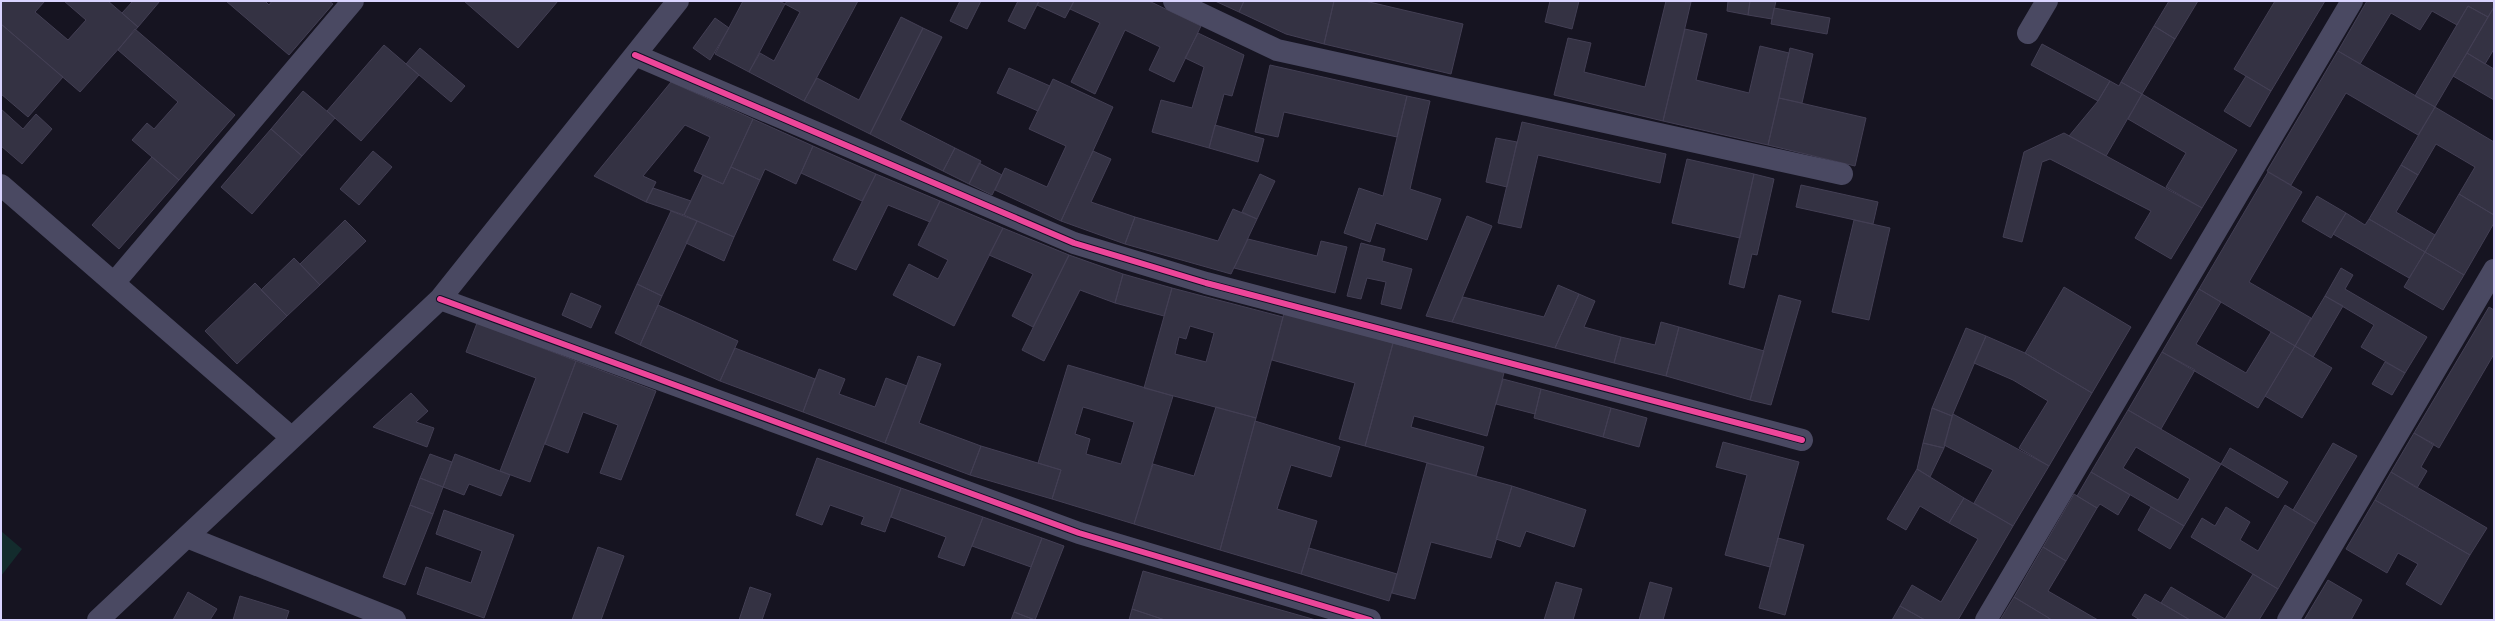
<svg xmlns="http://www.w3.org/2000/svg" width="2495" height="621" font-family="Barlow,sans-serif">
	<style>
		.green { fill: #132c2d }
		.building { fill: #343243; stroke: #433f54; fill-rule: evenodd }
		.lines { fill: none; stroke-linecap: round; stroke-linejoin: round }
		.minor { stroke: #4a4962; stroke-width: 22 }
		.cycleway-casing { stroke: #130f26; stroke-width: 8 }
		.cycleway { stroke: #ed469a; stroke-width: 6 }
	</style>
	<rect width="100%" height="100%" fill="#161421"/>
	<!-- green -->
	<path class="green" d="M1,531l21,18 -21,27z"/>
	<!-- building -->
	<path class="building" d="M1,1h44l-10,11 33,28 18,-20 -22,-19h44l30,26 -58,65 -79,-68z
		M133,1h27l-22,26 -16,-14z
		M226,1h39l4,4 3,-4h57l4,3 -44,51z
		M464,1h94l-40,47z
		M743,1h36l6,3 -36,68 -34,-18z
		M787,1h71l-54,100 -55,-29 11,-19 14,8 26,-49 -15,-8z
		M960,1h21l-14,28 -17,-8z
		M1018,1h21l-14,28 -17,-8z
		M1039,1h35l-9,17 -28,-13z
		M1074,1h75l52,25 -27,56 -25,-12 11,-23 -35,-17 -30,64 -24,-12 29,-59 -30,-14z
		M1215,1h29l-5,11z
		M1244,1h90l-10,43 -38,-10 -47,-22z
		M1334,1h31l98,23 -12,50 -127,-30z
		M1550,1h29l-7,28 -27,-7z
		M1666,1l25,1 -28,119 -109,-26 14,-57 23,5 -7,29 61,15z
		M1728,1h22l-2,14 -21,-4z
		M1750,1h26l-4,18 -24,-4z
		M2169,1h29l-23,38 -21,-13z
		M2275,1h50l-54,90 -37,-22z
		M2367,1h127v6l-6,10 -20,-11 -11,19 -25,-14 -12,19 -29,-17 -31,51 -22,-13z
		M2468,6l20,11 -53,90 -20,-11z
		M2494,7v42l-9,15 -18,-11z
		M1774,8l56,10 -3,16 -56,-10z
		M901,17l22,11 -53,106 -66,-33 13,-23 42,22z
		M715,18l14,10 -19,32 -17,-12z
		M1,24l62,53 -35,40 -27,-23z
		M2154,26l21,13 -33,55 -21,-12z
		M923,28l19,9 -42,83 55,28 -12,23 -73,-37z
		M135,29l100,86 -56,65 -47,-40 15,-17 7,6 24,-27 -60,-52z
		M1685,29l22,5 -11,46 53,13 11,-47 29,7 -21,92 -105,-24z
		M1198,33l46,22 -12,41 -8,-2 -15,54 -57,-16 9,-32 31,8 12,-41 -19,-9z
		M2042,44l68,37 -12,20 -67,-36z
		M384,45l35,30 -58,66 -34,-30z
		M420,48l45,38 -14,16 -45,-38z
		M1790,48l23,6 -11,49 -23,-5z
		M2338,51l97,56 -17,28 -72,-42 -55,92 -24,-14z
		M2467,53l27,16v31l-41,-24z
		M1270,65l137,31 -10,41 -113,-25 -6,25 -23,-5z
		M1009,68l41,18 -12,25 -41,-18z
		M2246,76l25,15 -21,36 -26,-16z
		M1053,79l60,28 -52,114 -66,-31 10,-22 42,19 19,-41 -37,-17z
		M2110,81l9,5 2,-4 21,12 -36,62 -37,-20 29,-35z
		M671,82l82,37 -30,65 -29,-13 16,-34 -25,-12 -42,51 13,6 -10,20 -52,-26z
		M303,91l32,27 -33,38 -31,-27z
		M2142,94l95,56 -35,58 -36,-21 20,-34 -58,-34z
		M1407,96l23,5 -20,88 31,10 -14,41 -51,-17 -6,19 -26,-9 15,-45 24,8z
		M1779,98l87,20 -11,48 -87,-21z
		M2435,107l59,35v73l-35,-21 16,-27 -39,-23 -18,31 -17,-10z
		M1,109l22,20 13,-15 16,15 -30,35 -21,-18z
		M753,119l60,27 -17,38 -31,-15 -5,11 -29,-13z
		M1522,122l144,32 -6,29 -122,-28 -17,73 -23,-5z
		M1215,125l49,14 -6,23 -49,-14z
		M271,129l31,27 -50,58 -31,-27z
		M2064,133l138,75 -31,51 -36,-21 16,-27 -101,-52 -8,3 -20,80 -19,-5 21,-85z
		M1496,138l21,4 -10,45 -21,-5z
		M813,146l63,28 -14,27 -61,-28z
		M955,148l26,13 -12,23 -26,-13z
		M373,151l19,16 -33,38 -19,-16z
		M1093,151l18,8 -20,43 44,15 -10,27 -64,-23z
		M152,157l27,23 -60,69 -27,-24z
		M1687,159l67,15 -14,64 -68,-15z
		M979,163l23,12 -10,20 -23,-11z
		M2401,165l17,10 -22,37 39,23 -10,17 -56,-33z
		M731,167l29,13 -26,57 -50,-22 19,-40 20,9z
		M2268,172l34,20 -53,90 62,36 -16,28 -96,-57z
		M876,174l64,27 -10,21 -42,-17 -32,65 -23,-10z
		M1260,174l15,7 -18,38 -15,-7z
		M1754,174l20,5 -17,76 -5,-1 -8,34 -15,-4z
		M1801,185l77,17 -5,22 -77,-17z
		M653,188l38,13 -7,14 -38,-13z
		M2459,194l35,21v8l-30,52 -39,-23z
		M2317,196l29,17 -15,25 -29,-17z
		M940,201l63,27 -49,98 -61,-31 16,-31 29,15 10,-19 -30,-15z
		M1233,209l24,10 -26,55 -106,-30 10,-27 83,24z
		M671,211l26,10 -35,75 -25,-12z
		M2346,213l19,12 4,-6 56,33 -16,26 -76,-44z
		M1467,216l25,10 -40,96 -26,-6z
		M345,220l21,21 -46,44 -20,-21z
		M1854,220l36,8 -21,92 -37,-8z
		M697,221l37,16 -10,24 -38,-18z
		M1003,228l66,27 -36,72 -21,-11 21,-42 -44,-19z
		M1248,239l69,17 4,-15 26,6 -12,46 -101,-25z
		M1361,243l24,6 -3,12 30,8 -11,40 -20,-5 5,-22 -19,-4 -6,21 -14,-3z
		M2425,252l39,23 -21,35 -39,-23z
		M1069,255l54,19 -8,29 -35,-13 -36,71 -22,-11z
		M294,258l26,27 -33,31 -26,-26z
		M2341,268l12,7 -8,14 82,48 -22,36 -44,-26 13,-22 -49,-29z
		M1123,274l49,14 -8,28 -49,-13z
		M255,283l32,33 -50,48 -32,-33z
		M637,284l25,12 -22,49 -25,-12z
		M1558,285l21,9 -24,54 -103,-26 11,-25 81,20z
		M2064,287l67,40 -39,66 -67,-40z
		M1172,288l111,29 -27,101 -112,-30zM1190,326l24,7 -8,29 -31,-8 4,-17 7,2z
		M2199,289l22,13 -25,42 50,29 25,-41 24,14 -37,62 -96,-56z
		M571,293l30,13 -10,22 -29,-13z
		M1579,294l16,7 -11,26 37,10 -7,26 -59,-15z
		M1779,295l22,6 -30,104 -21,-5z
		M2325,296l18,10 -30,51 -18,-11z
		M658,305l80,36 -18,40 -80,-36z
		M2489,307l5,3v44l-55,94 -25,-15z
		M1284,313l109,30 -28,103 -26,-7 16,-56 -83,-23z
		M1661,322l18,5 -13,49 -52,-13 7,-26 34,8z
		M477,323l99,38 -46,121 -30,-11 36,-93 -70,-26z
		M1679,327l85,24 -14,49 -84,-24z
		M1966,328l20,8 -34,80 -20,-8z
		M1986,336l39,17 67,40 -43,73 -30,-18 29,-47 -35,-21 -39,-17z
		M1393,343l111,30 -17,63 -73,-20 -3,11 73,20 -8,29 -111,-30z
		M2295,346l37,22 -30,50 -37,-22z
		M735,348l80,31 -12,33 -83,-31z
		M2162,352l33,18 -34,59 -33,-19z
		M918,356l23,8 -22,59 62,23 -11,29 -85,-32z
		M576,361l80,30 -35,89 -21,-7 18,-48 -35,-13 -15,41 -23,-9z
		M2385,362l20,11 -13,22 -20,-11z
		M1068,365l105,31 -39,128 -82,-25 9,-29 -23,-7zM1083,407l51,15 -13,42 -35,-10 4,-15 -15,-5z
		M819,369l26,10 -6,15 36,13 11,-29 21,8 -22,57 -82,-31z
		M1503,379l38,10 -6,25 -39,-10z
		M1541,389l70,19 -8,29 -69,-19z
		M411,393l17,18 -12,11 18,6 -7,19 -54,-20z
		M1216,407l40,11 -36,132 -86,-26 19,-60 41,12z
		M1611,408l36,10 -8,29 -36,-10z
		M1932,408l20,8 -8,32 -21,-5z
		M2128,410l93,54 -37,62 -93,-54zM2136,447l54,32 -12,21 -55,-32z
		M1953,414l96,52 -36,60 -39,-23 19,-33 -49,-25z
		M1255,421l85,26 -9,30 -40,-12 -14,44 40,12 -16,53 -81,-24z
		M2414,433l20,11 -13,23 6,4 -10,17 -26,-16z
		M1723,442l76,20 -29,105 -45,-12 22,-80 -31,-8z
		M1923,443l21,5 -14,29 -13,-8z
		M2333,443l24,13 -41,68 -23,-14z
		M981,446l80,24 -9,29 -82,-24z
		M2230,448l58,34 -10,16 -57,-34z
		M430,454l22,8 -9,25 -23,-9z
		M455,454l55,21 -9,21 -32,-12 -5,11 -21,-8z
		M817,458l84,30 -16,44 -24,-8 3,-7 -34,-12 -8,20 -26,-10z
		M1427,463l85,23 -21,72 -60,-16 -16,57 -23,-6z
		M1917,469l47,29 -15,25 -29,-17 -14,24 -19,-11z
		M2091,472l39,23 -12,20 -18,-11 -3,4 -20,-12z
		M2391,472l96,56 -17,27 -95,-55z
		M420,478l23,9 -10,27 -23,-9z
		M1512,486l74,24 -12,37 -48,-16 -6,16 -24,-8z
		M901,488l82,29 -19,49 -26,-9 8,-20 -55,-20z
		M2074,494l23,14 -31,53 -23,-14z
		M1964,498l49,28 -55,94h-33l-25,-14 12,-21 29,17 37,-63 -29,-16z
		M2375,500l95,55 -29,50 -35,-21 12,-20 -20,-11 -11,20 -41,-24z
		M410,505l23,9 -28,71 -22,-8z
		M2285,505l31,19 -38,65 -87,-52 11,-19 13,8 11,-19 24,15 -10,18 18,11z
		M2151,507l33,19 -14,23 -32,-19z
		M444,510l70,25 -30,83 -67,-24 9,-27 45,16 11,-32 -46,-17z
		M983,517l59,21 -11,29 -59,-21z
		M1042,538l22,8 -29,74 -21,-8z
		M1778,538l26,7 -19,70 -26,-7z
		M598,547l26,9 -23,64h-29z
		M2043,547l23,14 -18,30 50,29h-46l-38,-23z
		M1309,548l88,26 -8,27 -88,-27z
		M1143,571l173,49h-151l-33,-11z
		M2253,574l25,15 -19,31h-69l-29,-17 10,-16 54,32z
		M2328,580l34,20 -11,20h-47z
		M1556,582l26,7 -9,31h-29z
		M1650,582l22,6 -9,32h-24z
		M750,587l21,7 -9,26h-23z
		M188,592l29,17 -7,11h-37z
		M2145,594l16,9 29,17h-50l-8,-5z
		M240,596l49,15 -3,9h-53z
		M2014,597l35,21 -1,2h-48z
		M1900,606l25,14h-33z
		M1132,609l33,11h-36z
		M1014,612l21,8h-24z"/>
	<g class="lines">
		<!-- minor -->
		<path class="minor" d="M1174,1l103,49 565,124
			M2028,33l19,-32
			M635,55l439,188 132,40 596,157
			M1,185l291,253
			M114,283l239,-282
			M440,299l639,234 291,87
			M187,537l208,83
			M98,620l342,-321 238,-298
			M1986,620l366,-619
			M2288,620l206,-350"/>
		<defs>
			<path id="cycleway" d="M635,55l439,188 132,40 596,157
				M440,299l639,234 291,87"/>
		</defs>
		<!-- cycleway casing -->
		<use href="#cycleway" class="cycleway-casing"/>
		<!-- cycleway -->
		<use href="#cycleway" class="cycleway"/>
	</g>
	<!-- border -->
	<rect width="2495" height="621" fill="none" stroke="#d9d4ff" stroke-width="4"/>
</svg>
